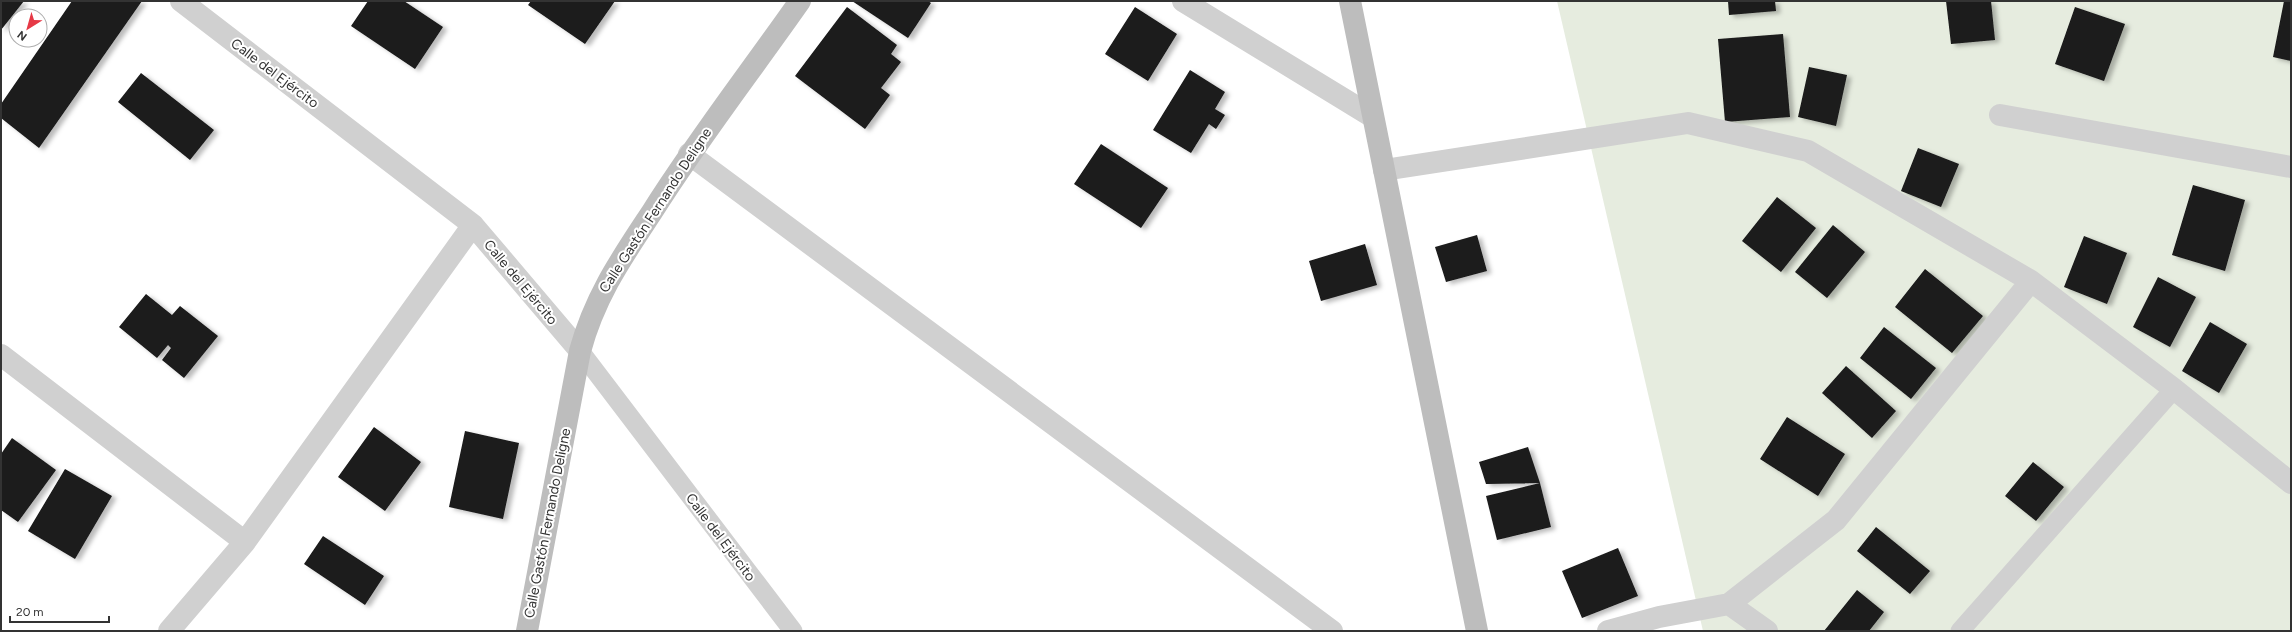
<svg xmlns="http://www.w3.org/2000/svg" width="2292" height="632" font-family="Figtree,sans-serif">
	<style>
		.green { fill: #e6ecdf }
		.building { fill: #1a1a1a; filter: url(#shadow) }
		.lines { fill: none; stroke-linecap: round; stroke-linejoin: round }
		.lane { stroke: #d0d0d0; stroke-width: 19 }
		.street { stroke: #d0d0d0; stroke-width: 22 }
		.secondary { stroke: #bdbdbd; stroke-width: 22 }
		.labels { text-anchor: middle; stroke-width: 4; stroke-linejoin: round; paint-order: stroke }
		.street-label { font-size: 14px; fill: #333; stroke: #fff }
	</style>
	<defs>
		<filter id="shadow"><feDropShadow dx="4.5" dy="2.5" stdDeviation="2" flood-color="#0004"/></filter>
	</defs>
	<rect width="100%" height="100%" fill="#fff"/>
	<!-- green -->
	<path class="green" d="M1557,1h734v630h-588z"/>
	<!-- building -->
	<path class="building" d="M1,1h23l-23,29z
		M72,1h70l-103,147 -38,-30v-14z
		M368,1h36l39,26 -28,42 -64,-43z
		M531,1h84l-30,43 -57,-39z
		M852,1h76l3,2 -23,35z
		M1728,1h47l1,10 -47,4z
		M1946,1h45l4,39 -44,4z
		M2284,1h7v60l-18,-4z
		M847,7l50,38 -6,9 10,8 -20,26 9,7 -25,34 -70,-53z
		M1135,7l42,27 -29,47 -43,-27z
		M2075,7l50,17 -21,57 -49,-17z
		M1783,34l7,83 -65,5 -7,-83z
		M1809,67l38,8 -11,51 -38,-9z
		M1190,70l35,22 -10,17 10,6 -9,14 -7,-5 -18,29 -38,-23z
		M141,73l73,57 -24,30 -72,-58z
		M1101,144l67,44 -27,40 -67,-44z
		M1918,148l41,16 -18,43 -40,-16z
		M2193,185l52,15 -20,71 -53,-16z
		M1777,197l39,31 -35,44 -39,-31z
		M1833,225l32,27 -38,46 -32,-26z
		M1477,235l10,36 -41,11 -11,-35z
		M2084,236l43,17 -20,51 -43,-17z
		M1365,244l12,41 -56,16 -12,-40z
		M1925,269l58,47 -31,37 -57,-46z
		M2158,277l38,20 -26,50 -37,-20z
		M146,294l26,21 8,-9 38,30 -34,42 -22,-18 9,-12 -3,-3 -11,13 -38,-31z
		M2210,322l37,22 -28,49 -37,-22z
		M1884,327l52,41 -25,31 -51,-41z
		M1846,366l50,45 -24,27 -50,-45z
		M1787,417l58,37 -27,42 -58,-37z
		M374,427l47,35 -36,49 -47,-34z
		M465,431l54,12 -16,76 -54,-12z
		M12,438l44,32 -38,52 -17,-12v-56z
		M1528,447l12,36 -54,1 -7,-22z
		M2033,462l31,25 -28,34 -31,-25z
		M65,469l47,27 -37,63 -47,-28z
		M1540,483l11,44 -54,13 -11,-44z
		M1876,527l54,44 -20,23 -53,-43z
		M323,536l61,40 -19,29 -61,-41z
		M1618,548l20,48 -56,22 -20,-47z
		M1857,590l27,22 -15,19h-45z"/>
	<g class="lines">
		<!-- lane -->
		<path class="lane" d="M580,351l213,280
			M1960,631l214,-242"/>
		<!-- street -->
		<path class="street" d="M181,1l292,224 107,126
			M1183,1l190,116
			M2000,115l291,52
			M689,154l643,477
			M1384,170l304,-47 120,28 223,130 143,108 117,94
			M1,355l244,187
			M1729,604l38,27
			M169,631l76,-89 228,-317
			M1608,631l51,-14 70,-13 107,-84 195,-239"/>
		<!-- secondary -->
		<path class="secondary" d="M1350,1l127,630
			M527,631l53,-280c15,-55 41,-92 72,-139 46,-73 99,-141 148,-211"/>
	</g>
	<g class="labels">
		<!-- street labels -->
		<g class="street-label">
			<text transform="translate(275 73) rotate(37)" y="5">Calle del Ejército</text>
			<text transform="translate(655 210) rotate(-57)" y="5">Calle Gastón Fernando Deligne</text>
			<text transform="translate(521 282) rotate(50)" y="5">Calle del Ejército</text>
			<text transform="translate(547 523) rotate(-79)" y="5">Calle Gastón Fernando Deligne</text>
			<text transform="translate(721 537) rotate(53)" y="5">Calle del Ejército</text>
		</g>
	</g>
	<!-- border -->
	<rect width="2292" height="632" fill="none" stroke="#333333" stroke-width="4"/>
	<!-- north arrow -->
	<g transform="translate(28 28) rotate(217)"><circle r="19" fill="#ffffff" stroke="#adadad"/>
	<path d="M0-3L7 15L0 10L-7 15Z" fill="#e63946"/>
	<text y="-6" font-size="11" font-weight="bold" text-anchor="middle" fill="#333333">N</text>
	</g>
	<!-- scale -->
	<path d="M10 616v6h99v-6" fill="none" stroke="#333333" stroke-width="2"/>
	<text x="16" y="616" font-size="12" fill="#333333" stroke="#ffffff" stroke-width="3" paint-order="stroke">20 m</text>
</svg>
